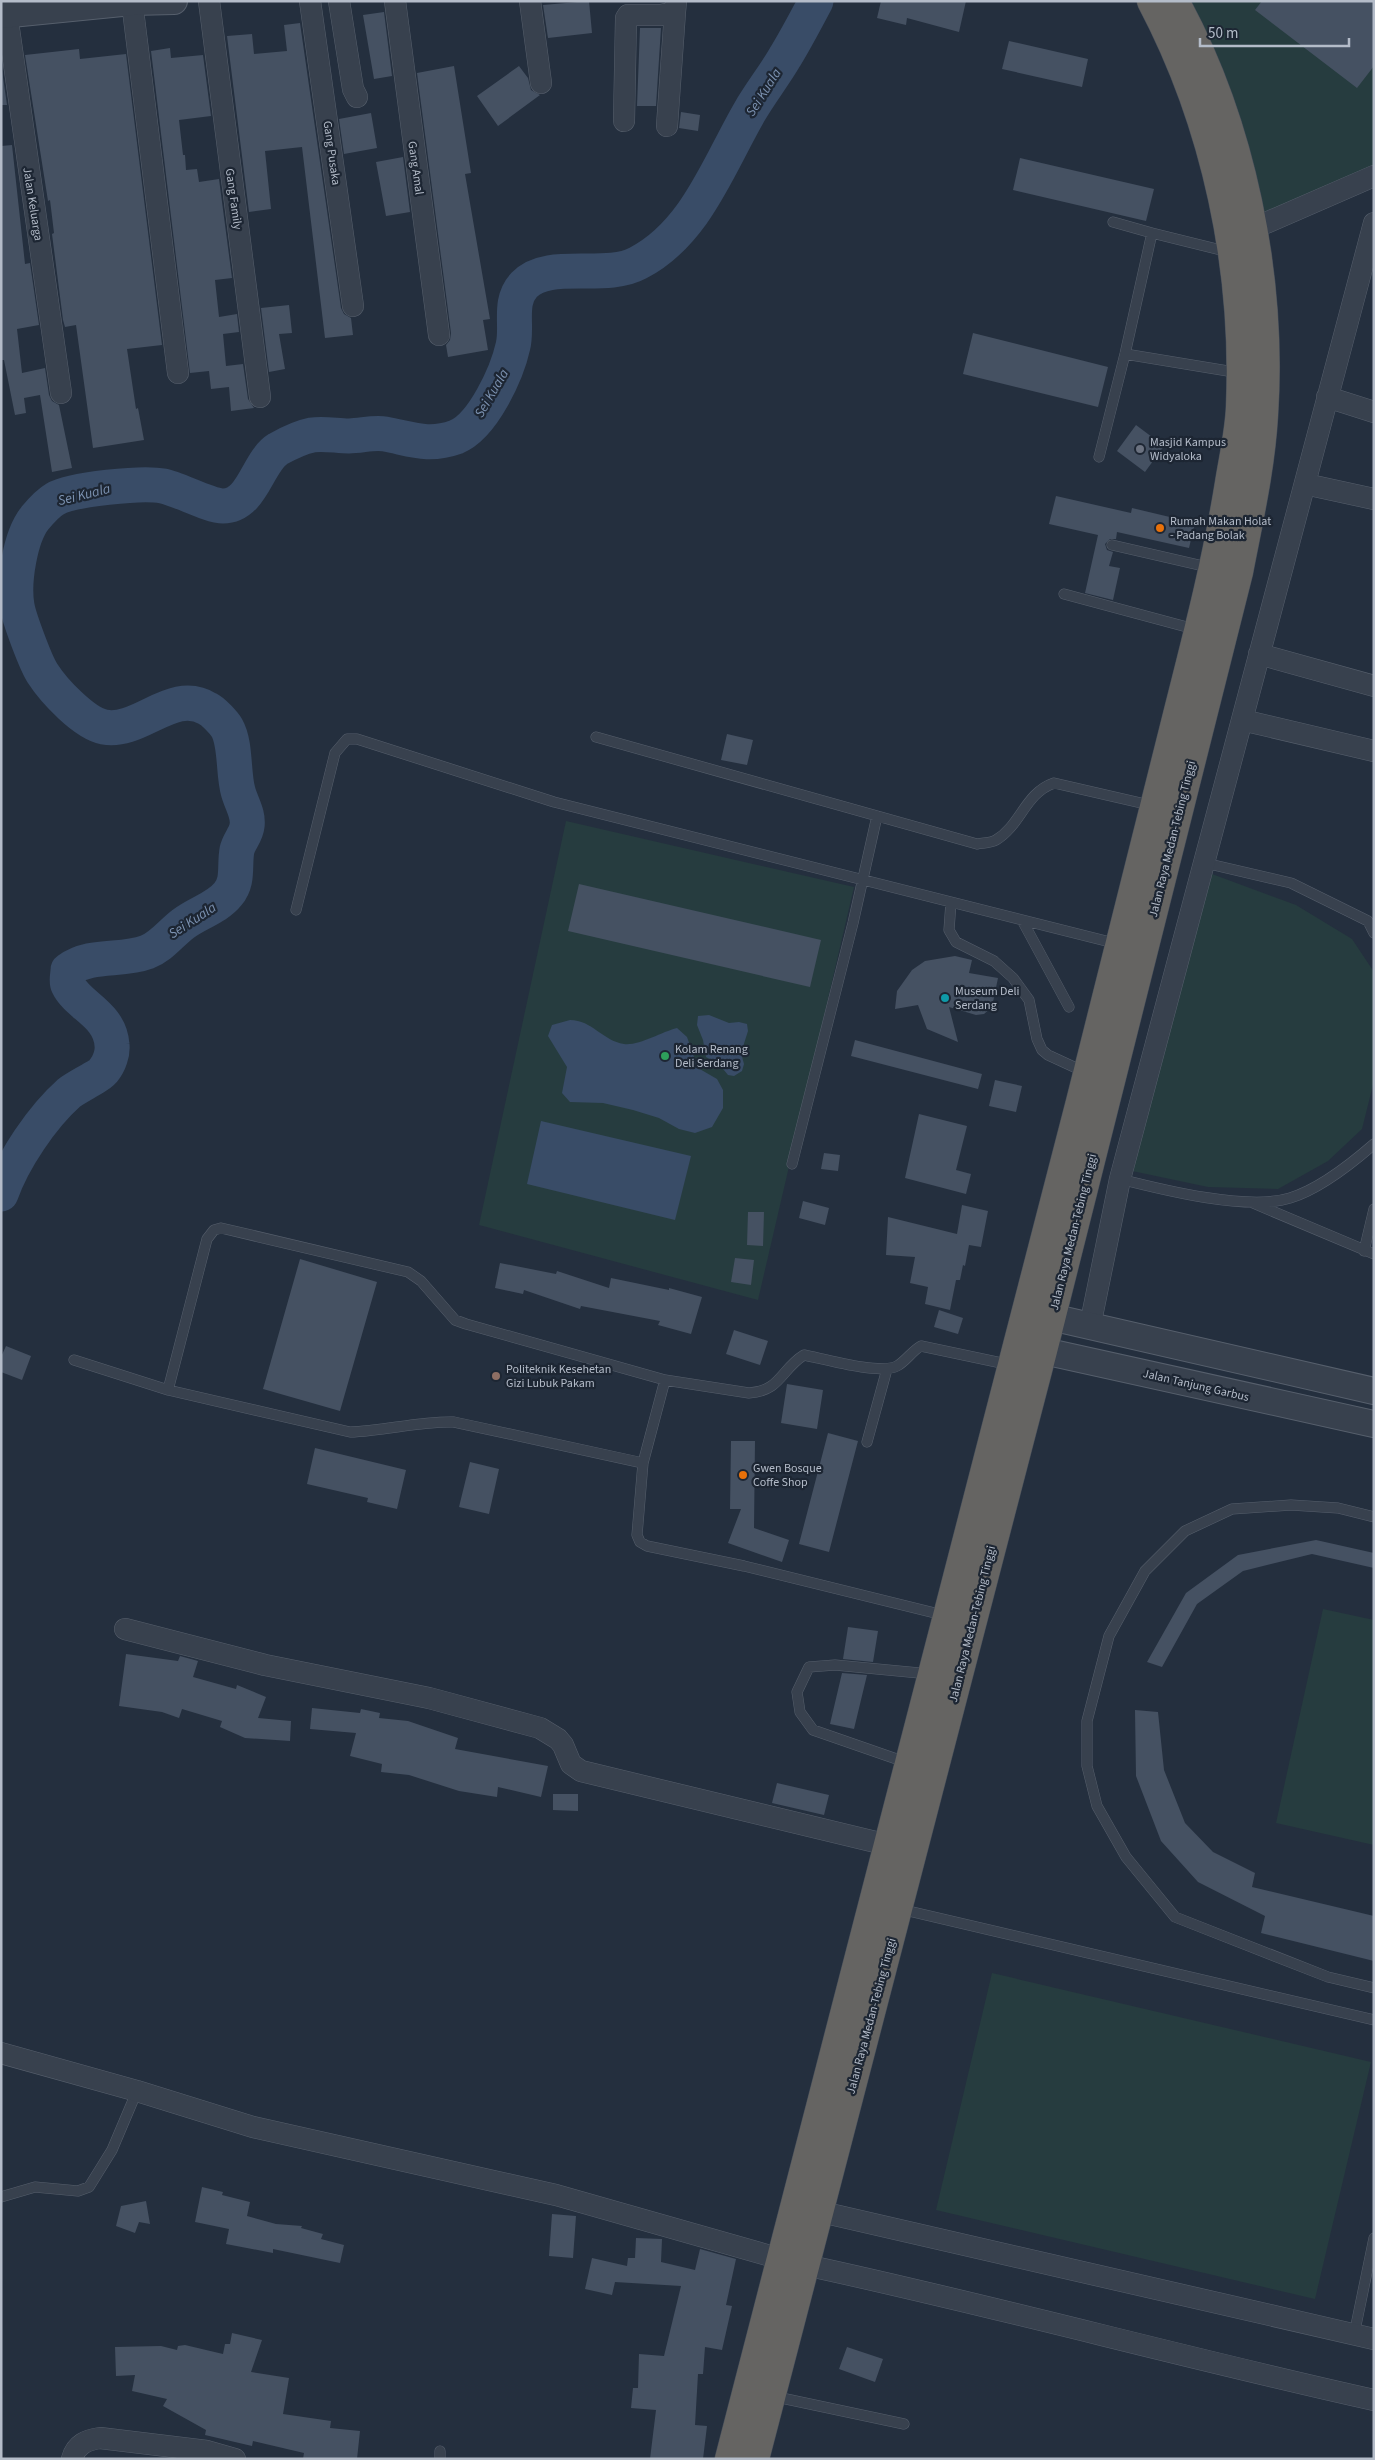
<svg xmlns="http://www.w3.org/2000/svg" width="1375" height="2460" font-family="'Source Sans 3',sans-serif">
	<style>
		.green { fill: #263c3f }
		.water { fill: #394c67 }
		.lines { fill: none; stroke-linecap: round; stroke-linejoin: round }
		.river { stroke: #394c67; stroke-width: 35 }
		.building { fill: #455162 }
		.service-casing { stroke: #565f6c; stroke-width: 11 }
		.minor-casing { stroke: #565f6c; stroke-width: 22 }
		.tertiary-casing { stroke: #565f6c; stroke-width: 28 }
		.trunk-casing { stroke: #434c59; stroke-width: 29 }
		.service { stroke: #38414e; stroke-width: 10 }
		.minor { stroke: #38414e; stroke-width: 21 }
		.tertiary { stroke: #38414e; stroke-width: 26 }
		.trunk { stroke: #656462; stroke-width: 28 }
		.worship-dot { fill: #6b7280; stroke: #1d2633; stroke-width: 2 }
		.food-dot { fill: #e8710a; stroke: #1d2633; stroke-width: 2 }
		.culture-dot { fill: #0f9aa8; stroke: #1d2633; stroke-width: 2 }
		.leisure-dot { fill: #2e9e5b; stroke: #1d2633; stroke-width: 2 }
		.education-dot { fill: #8d6e63; stroke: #1d2633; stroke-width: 2 }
		.labels { text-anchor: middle; stroke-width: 4.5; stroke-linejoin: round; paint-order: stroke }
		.street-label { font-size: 12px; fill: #b4bcc9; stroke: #1d2633 }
		.poi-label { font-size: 12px; fill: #b4bcc9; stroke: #1d2633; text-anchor: start }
		.water-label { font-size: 14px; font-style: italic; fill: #7c92b1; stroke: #1d2633 }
	</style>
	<rect width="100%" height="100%" fill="#242f3e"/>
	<!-- green -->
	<path class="green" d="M1179,1h195v167l-117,53z
		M566,821l288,66 -96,413 -279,-75z
		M1212,874l84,31 56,34 22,33v109l-12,48 -34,32 -50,28 -70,-2 -76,-16z
		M1323,1609l51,11v225l-98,-22z
		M992,1973l379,89 -56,237 -379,-89z"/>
	<!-- water -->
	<path class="water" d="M709,1015l20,8 10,-1 8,2 1,7 -7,22 3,11 -2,7 -8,5 -6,-1 -9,-11 -13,-7 -3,-17 -6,-15 1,-9z
		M570,1020c22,0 33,21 54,24 15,2 37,-12 53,-16l10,9 11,31 19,11 6,11v18l-11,19 -17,6 -16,-4 -20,-11 -26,-8 -30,-7 -33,-1 -8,-9 5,-26 -19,-31 4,-11z
		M541,1121l150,35 -16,64 -148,-36z"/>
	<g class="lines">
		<!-- river -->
		<path class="river" d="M1,1194c12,-34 41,-77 68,-101 9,-7 31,-17 35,-23 5,-6 9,-17 8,-25 -2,-31 -34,-39 -44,-60 -2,-4 0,-10 0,-15 24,-17 53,-8 79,-18 14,-5 24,-19 36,-28 14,-11 34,-16 45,-30 11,-13 6,-28 9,-44 2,-9 9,-15 10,-24 2,-12 -6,-23 -9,-35 -5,-18 -2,-47 -11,-63 -3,-5 -13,-16 -19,-19 -35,-22 -68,25 -104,18 -20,-4 -50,-36 -61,-53 -7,-10 -24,-56 -26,-68 -4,-24 3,-69 18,-88 5,-6 13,-15 20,-19 17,-10 88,-17 108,-13 15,3 47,20 60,20 30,0 34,-44 55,-57 9,-5 24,-12 34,-14 12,-2 25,1 37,1 12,0 24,-4 36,-2 27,5 43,13 71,3 27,-11 51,-64 57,-91 5,-20 -5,-44 11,-61 24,-26 81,-4 114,-22 58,-30 81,-99 112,-152 11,-19 24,-35 35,-54 11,-18 21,-37 31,-56"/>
	</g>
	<!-- building -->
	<path class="building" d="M589,1l3,32 -44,5 -5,-33z
		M881,1h85l-7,31 -52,-14 -1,7 -29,-7z
		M1262,1h112v65l-17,22 -102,-78z
		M384,12l8,64 -18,3 -11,-64z
		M300,23l41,285 3,6 7,4 2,17 -28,3 -23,-191 -37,4 6,58 -22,3 -22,-176 25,-2 2,20 33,-3 -3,-26z
		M661,28l-5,78h-19l3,-78z
		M1009,41l79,18 -6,28 -80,-18z
		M170,48l1,10 32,-3 8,61 -32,4 4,35h2l1,15 11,-1 2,13 20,-3 13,99 -17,2 4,37 18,-3 2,18 -16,2 3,32 17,-2 5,35 6,9 -23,3 -2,-24 -18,2 -2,-18 -19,2 -39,-322z
		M79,49l1,10 46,-5 36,291 -35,4 9,60 2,-1 6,32 -51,8 -17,-123 -11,2 -2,-7 -11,-86 2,-1 -4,-33 -2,1 -23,-146z
		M1,63l6,42h-6z
		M454,66l17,107 -6,1 25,145 -7,1 5,30 -40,7 -2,-12 4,-5 1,-7 -34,-260z
		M519,66l9,12 3,12 9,5 -42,31 -21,-30z
		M681,112l19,3 -2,16 -19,-3z
		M371,113l6,35 -33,6 -5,-35z
		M12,145l13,119 5,-1 9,62 -22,4 5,44 23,-5 4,27 3,6 7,4 13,63 -20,4 -12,-77 -16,3 2,15 -11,2 -11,-55h-3v-214z
		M403,157l7,55 -24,4 -10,-54z
		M1020,158l134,31 -8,32 -133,-31z
		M289,305l3,28 -13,1 6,35 -16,3 -8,-64z
		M973,333l135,34 -10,40 -135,-33z
		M1136,425l28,21 -19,26 -28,-21z
		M1056,496l75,17 1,-5 63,15 -6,25 -72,-16 -1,7h-6l-5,5 2,6 6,2 -4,14 11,2 -7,32 -28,-7 13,-58 -49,-11z
		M727,734l26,6 -6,25 -26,-5z
		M579,884l242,56 -11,47 -242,-56z
		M955,956l17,4 -3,13 29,5 -6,29 -8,7 -8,1 -27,-8 9,35 -31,-13 -9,-24 -23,4 2,-18 15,-21 13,-9z
		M855,1040l127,34 -4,15 -127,-33z
		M995,1080l27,6 -6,26 -27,-6z
		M919,1114l48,12 -11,44 15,4 -5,20 -61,-16z
		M824,1153l16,2 -2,16 -17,-2z
		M803,1201l26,7 -4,17 -26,-7z
		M962,1205l26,6 -7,36 -12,-2 -4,21 -2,-1 -3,15h-4l-6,30 -25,-6 3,-17 -18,-4 5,-26 -29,-2 2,-38 69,17z
		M748,1212h16l-1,34 -16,-1z
		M735,1258l19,2 -3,25 -20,-3z
		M300,1259l77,23 -37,129 -77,-22z
		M500,1263l56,11 1,-3 52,17 2,-10 58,12v-2l33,9 -11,37 -33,-9 2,-4 -79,-15 -1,3 -56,-19 -1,4 -28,-6z
		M939,1310l24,8 -5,16 -24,-7z
		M734,1330l34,11 -8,24 -34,-11z
		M6,1346l25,10 -9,24 -21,-8v-15z
		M787,1384l36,6 -6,39 -36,-6z
		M828,1433l30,8 -29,111 -30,-8z
		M731,1441h24l-1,87 35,12 -7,22 -54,-19 13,-34h-11z
		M315,1448l91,22 -9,39 -30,-7 1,-4 -61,-14z
		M470,1462l29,7 -10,45 -30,-7z
		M1316,1540l58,13v15l-62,-14 -69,17 -46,33 -35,63 -15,-5 39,-69 52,-38z
		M848,1627l30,4 -5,31 -30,-3z
		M126,1654l52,7 2,-5 18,5 -5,16 43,12 1,-4 29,12 -8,21 33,3 -1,20 -45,-3 -25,-11 2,-6 -40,-12 -3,9 -17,-6 -43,-6z
		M842,1673l25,2 -13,54 -24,-5z
		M312,1708l48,5 1,-4 19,4 -1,5 29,3 50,17 -3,11 93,17 -7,31 -43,-10 -1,10 -38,-6 -50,-16 -28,-3 1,-8 -32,-8 6,-23 -46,-4z
		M1135,1710l23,2 6,58 21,53 28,29 42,21 -3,14 122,29v45l-113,-28 4,-17 -67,-34 -37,-41 -25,-65z
		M777,1783l52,12 -5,20 -52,-12z
		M553,1794h25v17l-25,-1z
		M202,2187l21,5 -1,3 28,7 -3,14 29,8 26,2 -1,2 22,6 -2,5 23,6 -4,18 -67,-14v4l-47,-9 3,-15 -34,-7z
		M146,2201l4,23 -11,-2 -4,11 -19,-7 5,-20z
		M552,2214l24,2 -3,42 -24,-2z
		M636,2238l26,1 -1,23 34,8 5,-21 36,10 -10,46 6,1 -10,44 -17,-3 -2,27h-5l-3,51 12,1 -4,33h-53l6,-49 -25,-2 2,-20h5l1,-34 25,2 17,-70 -66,-4 -3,13 -27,-6 7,-31 35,8 1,-8h7z
		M232,2333l30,7 -11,32 38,6 -6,36 48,7 -1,7 30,3 -3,28h-54l1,-6 -51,-12 -1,5 -47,-11 1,-5 -43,-24 4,-7 -35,-8 3,-16 -19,1 -1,-29 46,-1 16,4 1,-4 7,-1 38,9 2,-10h5z
		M847,2347l36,12 -8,23 -36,-13z"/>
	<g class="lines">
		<defs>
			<path id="service" d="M1152,233l77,19
				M1125,354l115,19
				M1099,457l26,-103 27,-121 -39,-11
				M1112,545l100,23
				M1064,594l134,36
				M596,737l381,107c5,-1 14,-1 19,-4 25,-15 29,-47 58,-57l100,23
				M1205,863l86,20 77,38 6,12
				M951,902l-2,28 7,12 38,19 19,17 16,22 8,39 5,11 6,5 39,18
				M296,910l39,-157 12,-14h10l197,63 564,142
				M1022,920l47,87
				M792,1164l61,-241 24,-107
				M1120,1179c43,11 128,32 170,19 30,-9 61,-34 84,-54
				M1253,1203l121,51
				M1364,1251l10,-42
				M74,1360l94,30 39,-151 7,-9 7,-2 187,44 13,9 34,39 11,4 199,56 84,13c32,-2 32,-24 55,-38 20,4 76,20 93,11 9,-5 15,-15 24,-20l90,19
				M168,1390l182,42c35,-1 69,-11 104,-10l189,41 22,-83
				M867,1442l20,-73
				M643,1463l-6,72 3,7 7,4 97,20 203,50
				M1374,1517l-36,-9 -47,-3 -59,4 -47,22 -40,40 -36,65 -22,85v45l10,40 29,51 49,60 153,60 46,11
				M908,1763l-95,-33 -13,-18 -3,-20 12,-25 26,-2 95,9
				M900,1909l474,111
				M1,2197l34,-10 43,4 11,-4 23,-37 25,-59
				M1354,2335l20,-97
				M772,2396l132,28
				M440,2459v-8"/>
			<path id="minor" d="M2,1l5,14 54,378
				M209,1l51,396
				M310,1l43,305
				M339,1l14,88 4,8
				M395,1l44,334
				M530,1l11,82
				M132,2l46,371
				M624,121l2,-103 2,-3h33l14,-3 1,-11
				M667,126l8,-114
				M1252,229l122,-53
				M1327,397l47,15
				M1305,484l69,15
				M1259,654l115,32
				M1242,720l132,31
				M1090,1326l30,-147 254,-956
				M125,1629l140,36 164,33 111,30 18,11 5,6 8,19 10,7 307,74
				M1,2053l136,38 116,36 303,68 225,64
				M804,2208l570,131
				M805,2265c191,41 379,93 569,135
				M72,2459c4,-15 15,-19 28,-21l107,13 28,8"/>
			<path id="tertiary" d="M1,15l131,-13 42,-1
				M1029,1312l345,79
				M1021,1346l353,78"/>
			<path id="trunk" d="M729,2459c117,-453 235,-905 351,-1357 34,-132 66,-264 99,-395 19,-75 38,-149 50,-224 4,-25 10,-51 11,-76 6,-139 -24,-283 -89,-406
				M755,2459l288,-1108 196,-779c10,-52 22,-104 25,-157 9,-138 -22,-292 -89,-414"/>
		</defs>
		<!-- service casing -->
		<use href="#service" class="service-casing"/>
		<!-- minor casing -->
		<use href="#minor" class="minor-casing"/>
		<!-- tertiary casing -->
		<use href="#tertiary" class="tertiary-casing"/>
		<!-- trunk casing -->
		<use href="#trunk" class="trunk-casing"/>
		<!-- service -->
		<use href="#service" class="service"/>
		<!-- minor -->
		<use href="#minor" class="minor"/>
		<!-- tertiary -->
		<use href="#tertiary" class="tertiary"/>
		<!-- trunk -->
		<use href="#trunk" class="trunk"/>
	</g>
	<!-- markers -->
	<circle class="worship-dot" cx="1140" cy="449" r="5"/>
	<g class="food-dot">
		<circle cx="1160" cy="528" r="5"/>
		<circle cx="743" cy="1475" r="5"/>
	</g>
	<circle class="culture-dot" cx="945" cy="998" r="5"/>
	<circle class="leisure-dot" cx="665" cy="1056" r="5"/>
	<circle class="education-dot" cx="496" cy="1376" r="5"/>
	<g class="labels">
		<!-- street labels -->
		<g class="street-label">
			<text transform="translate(332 153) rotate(82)" y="4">Gang Pusaka</text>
			<text transform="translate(416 168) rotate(82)" y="4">Gang Amal</text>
			<text transform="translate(234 199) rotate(82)" y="4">Gang Family</text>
			<text transform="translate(33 204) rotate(81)" y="4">Jalan Keluarga</text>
			<text transform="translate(1172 839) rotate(-76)" y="4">Jalan Raya Medan-Tebing Tinggi</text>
			<text transform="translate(1073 1232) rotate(-76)" y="4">Jalan Raya Medan-Tebing Tinggi</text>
			<text transform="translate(1196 1385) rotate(13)" y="4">Jalan Tanjung Garbus</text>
			<text transform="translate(972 1624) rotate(-76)" y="4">Jalan Raya Medan-Tebing Tinggi</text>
			<text transform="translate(871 2016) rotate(-75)" y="4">Jalan Raya Medan-Tebing Tinggi</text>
		</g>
		<!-- poi labels -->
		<g class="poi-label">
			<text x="1150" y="446">Masjid Kampus<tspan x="1150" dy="14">Widyaloka</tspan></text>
			<text x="1170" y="525">Rumah Makan Holat<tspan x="1170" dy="14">- Padang Bolak</tspan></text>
			<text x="955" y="995">Museum Deli<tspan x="955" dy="14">Serdang</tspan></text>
			<text x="675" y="1053">Kolam Renang<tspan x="675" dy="14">Deli Serdang</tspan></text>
			<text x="506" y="1373">Politeknik Kesehetan<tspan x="506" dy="14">Gizi Lubuk Pakam</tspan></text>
			<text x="753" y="1472">Gwen Bosque<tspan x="753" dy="14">Coffe Shop</tspan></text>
		</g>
		<!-- water labels -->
		<g class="water-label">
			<text transform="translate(763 92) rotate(-58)" y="5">Sei Kuala</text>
			<text transform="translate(491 393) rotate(-60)" y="5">Sei Kuala</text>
			<text transform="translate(84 494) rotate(-14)" y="5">Sei Kuala</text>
			<text transform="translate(192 920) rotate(-33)" y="5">Sei Kuala</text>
		</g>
	</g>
	<!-- border -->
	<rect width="1375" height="2460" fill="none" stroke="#b4bcc9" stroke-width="5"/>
	<!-- scale -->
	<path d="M1200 38v8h149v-8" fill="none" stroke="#b4bcc9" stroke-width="2.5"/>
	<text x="1208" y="38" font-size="15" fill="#b4bcc9" stroke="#1d2633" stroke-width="4" paint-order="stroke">50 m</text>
</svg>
